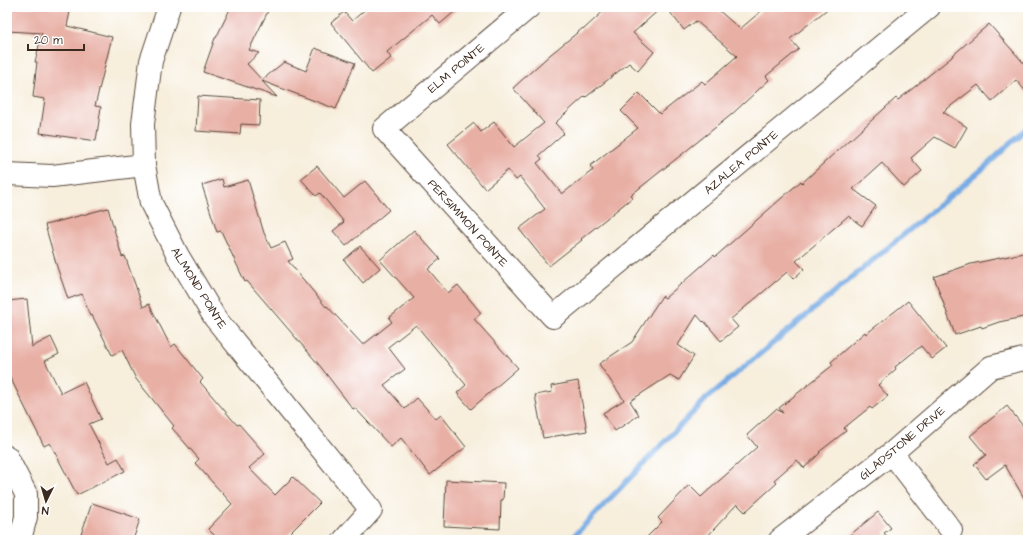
<svg xmlns="http://www.w3.org/2000/svg" width="1035" height="547" font-family="'Architects Daughter',sans-serif">
	<style>
		.lines { fill: none; stroke-linecap: round; stroke-linejoin: round }
		.stream { stroke: #76aae3; stroke-width: 5.5 }
		.building { fill: #e8afa4 }
		.minor-casing { stroke: #57473a; stroke-width: 24 }
		.minor { stroke: #fff; stroke-width: 22 }
		.labels { text-anchor: middle; stroke-width: 3.5; stroke-linejoin: round; paint-order: stroke }
		.street-label { font-size: 12px; fill: #3b2a1e; stroke: #fff }
	</style>
	<rect width="100%" height="100%" fill="#fff"/>
	<filter id="ink" filterUnits="userSpaceOnUse"><feTurbulence type="fractalNoise" baseFrequency=".025" numOctaves="2"/><feDisplacementMap in="SourceGraphic" scale="8" xChannelSelector="R" yChannelSelector="G"/><feConvolveMatrix kernelMatrix="1 2 1 2 8 2 1 2 1" color-interpolation-filters="sRGB"/></filter>
	<filter id="wash" filterUnits="userSpaceOnUse"><feTurbulence type="fractalNoise" baseFrequency=".012" numOctaves="4" result="noise"/><feDisplacementMap in="SourceGraphic" scale="16" xChannelSelector="R" yChannelSelector="G"/><feGaussianBlur stdDeviation="0.9" result="paint"/><feColorMatrix in="noise" values="0 0 0 0 0 0 0 0 0 0 0 0 0 0 0 0 0 1.4 0 .05"/><feComposite in="paint" operator="in"/></filter>
	<g filter="url(#wash)">
		<rect width="100%" height="100%" fill="#f7eedc"/>
		<g class="lines">
			<!-- stream -->
			<path class="stream" d="M570,540l137,-142 278,-231 43,-40"/>
		</g>
		<g id="blocks">
			<!-- building -->
			<path class="building" d="M7,7h64l-4,19 45,11 -17,69 6,1 -5,34 -56,-8 5,-34 -12,-2 4,-35h-2l7,-29 -35,-2z
				M231,7h39l-21,43 10,3 -12,11 15,16 22,-18 22,9 9,-23 40,15 -19,46 -74,-28 15,16 -74,-25 12,-34h1z
				M368,7h92l-20,17 -8,-9 -45,37 4,6 -19,15 -41,-50 13,-11 8,9z
				M608,7h54l-29,26 21,19 -16,19 -9,-8 -43,34 -1,-1 -30,27 9,10 -25,22 3,4 -5,4 25,31 31,-24 -3,-4 48,-38 -17,-17 18,-18 21,21 42,-33 3,3 32,-28 -41,-35 -12,9 -18,-23h49l25,22 26,-22h64l-40,32 9,10 -33,27 3,4 -38,35 -100,80 2,2 -52,42 1,1 -33,26 -30,-37 26,-20 -25,-32 -4,3 -8,-10 -23,19 -37,-45 26,-21 7,9 13,-10 20,25 30,-24 -31,-35 38,-34 32,-26 1,1z
				M989,24l39,44v26l-12,-14 -24,21 -14,-16 -35,27 24,15 -12,21 -20,-11 -24,21 11,13 -18,16 -22,-24 -29,26 23,17 -14,20 -14,-10 -52,45 8,8 -11,10 -6,-7 -56,47 7,8 -17,14 -17,-20 -1,1 -6,-7 -19,30 16,11 -15,24 -9,-5 -40,26 9,14 -24,16 -12,-18 21,-13 -25,-36 33,-22 30,-46 3,2 49,-43 1,2 86,-76 1,2 48,-44v1l46,-42 2,2 54,-43v-1z
				M198,96l62,4 -1,25 -18,-1 -1,10 -44,-3z
				M317,166l27,32 21,-17 24,29 -43,36 -13,-15 11,-9 -24,-29 -4,3 -15,-17z
				M222,179l2,8 24,-7 16,53 7,15 14,-6 8,17 -5,2 38,46 1,-1 36,39 29,-23 -3,-4 25,-20 -34,-38 34,-30 26,29 -12,10 20,24 10,-8 23,28 -7,6 44,49 -47,41 -14,-16 9,-8 -50,-60 -28,22 17,22 -21,16 21,24 12,-11 19,21 5,-4 25,32 -36,28 -29,-37 -10,9 -36,-39 -2,1 -33,-43 -73,-85 -2,1 -24,-51 -4,1 -15,-47z
				M108,208l14,49 3,-1 18,51 6,-3 22,43 4,-3 28,35 -3,3 37,43 2,-1 26,30 -16,14 26,27 18,-18 27,26 -37,37h-64l-11,-11 24,-25 -37,-41 4,-4 -27,-31 2,-2 -38,-47 -14,-29 -10,5 -20,-40 -2,1 -8,-22 -14,5 -11,-32 -12,-42z
				M360,246l20,22 -17,15 -19,-23z
				M1028,252v64l-29,6 -17,6 -1,-2 -26,9 -21,-58 37,-13z
				M27,299l5,48 19,-10 8,17 -14,7 16,32 23,-11 17,37 -12,5 20,39 9,-5 7,13 -48,24 -27,-52 -6,3 -37,-75v-70z
				M908,301l38,47 -14,11 -11,-13 -26,21 1,2 -18,16 10,11 -16,13 -2,-2 -26,21 2,3 -27,21 1,1 -16,15 -7,-8 -23,20 3,3 -32,29 -8,-8 -33,36h-60l18,-18 -4,-4 31,-33 12,12 56,-50 -10,-12 29,-26 7,4 -4,-5 54,-43 -2,-3 34,-30 1,2z
				M578,381l9,50 -44,7 -8,-43 17,-3 -1,-6z
				M1007,406l21,26v73l-23,-40 -19,14 -12,-15 12,-9 -16,-19z
				M446,480l58,3 -1,17h-2l-1,29 -56,-3z
				M92,503l48,16 -7,21h-54z
				M878,512l13,16 -7,5 6,7h-46z"/>
		</g>
	</g>
	<g filter="url(#ink)">
		<use href="#blocks" fill-opacity="0" stroke="#57473a" stroke-width="1"/>
		<g class="lines">
			<defs>
				<path id="minor" d="M169,7l-18,54 -8,63 1,41 7,38 27,53 37,62 156,192 -27,30
					M529,7l-145,122 169,188 376,-310
					M7,174l45,2 92,-11
					M892,453l59,77
					M7,457l19,37v23l-4,15 -11,8
					M780,540l112,-87 99,-86 37,-9"/>
			</defs>
			<!-- minor casing -->
			<use href="#minor" class="minor-casing"/>
			<!-- minor -->
			<use href="#minor" class="minor"/>
		</g>
	</g>
	<g class="labels">
		<!-- street labels -->
		<g class="street-label">
			<text transform="translate(456 68) rotate(-40)" y="4">ELM POINTE</text>
			<text transform="translate(741 162) rotate(-40)" y="4">AZALEA POINTE</text>
			<text transform="translate(468 223) rotate(48)" y="4">PERSIMMON POINTE</text>
			<text transform="translate(199 288) rotate(58)" y="4">ALMOND POINTE</text>
			<text transform="translate(902 443) rotate(-40)" y="4">GLADSTONE DRIVE</text>
		</g>
	</g>
	<!-- margin -->
	<rect width="1035" height="547" fill="none" stroke="#fff" stroke-width="24"/>
	<!-- north arrow -->
	<g transform="translate(46 501) rotate(185)" stroke="#ffffff" stroke-width="3" paint-order="stroke">
	<path d="M0-3L7 15L0 10L-7 15Z" fill="#3b2a1e"/>
	<text y="-6" font-size="11" font-weight="bold" text-anchor="middle" fill="#3b2a1e">N</text>
	</g>
	<!-- scale -->
	<path d="M28 44v6h56v-6" fill="none" stroke="#3b2a1e" stroke-width="2"/>
	<text x="34" y="44" font-size="12" fill="#3b2a1e" stroke="#ffffff" stroke-width="3" paint-order="stroke">20 m</text>
</svg>
